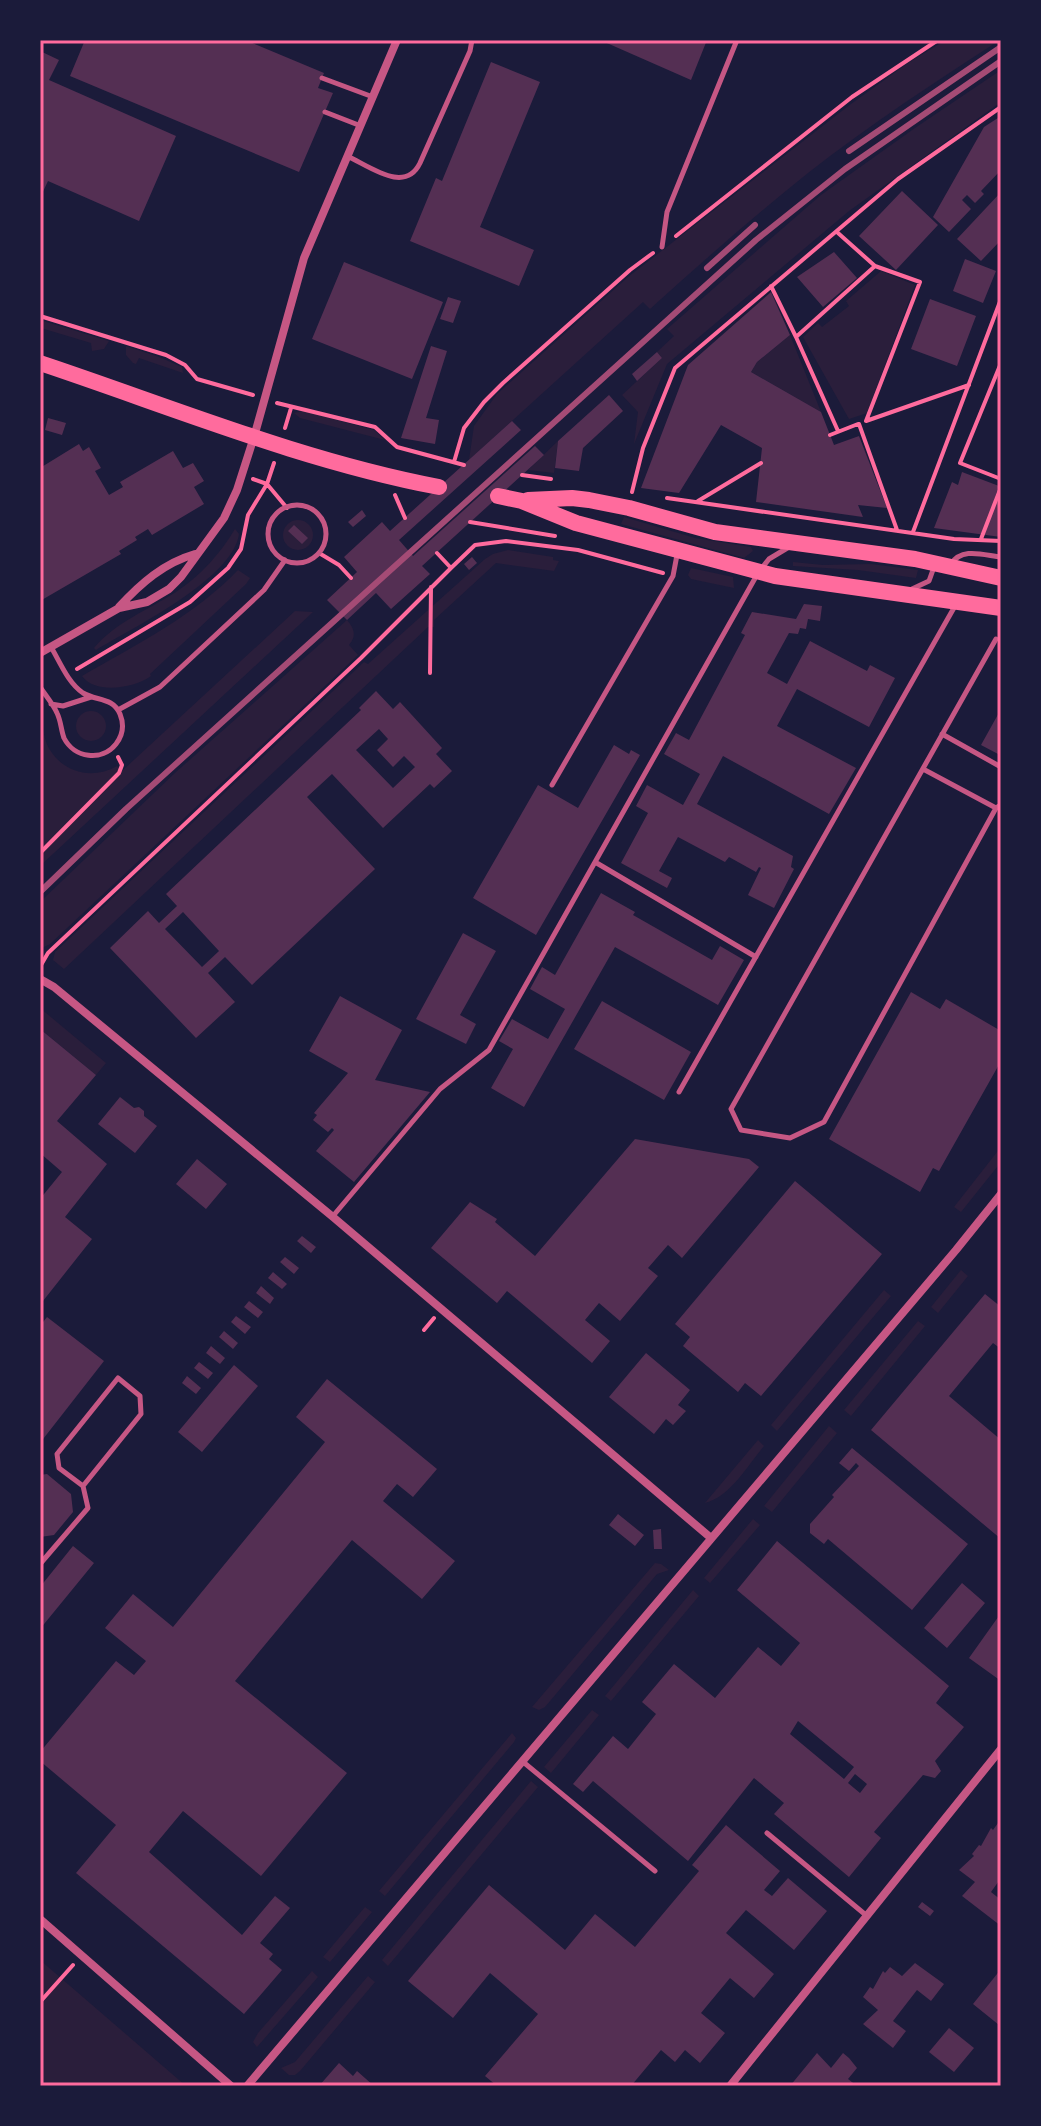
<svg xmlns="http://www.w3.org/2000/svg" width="1041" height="2126" font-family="'DejaVu Sans',sans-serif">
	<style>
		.green { fill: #2a1e3b }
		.building { fill: #542f53; fill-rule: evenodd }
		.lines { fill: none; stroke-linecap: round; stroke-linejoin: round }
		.path { stroke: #ff6b9d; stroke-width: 4 }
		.service { stroke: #c65784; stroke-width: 5 }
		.minor { stroke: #c65784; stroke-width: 8 }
		.primary { stroke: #ff6b9d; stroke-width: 16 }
		.rail { stroke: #a44b75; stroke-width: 6 }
		.neatline { fill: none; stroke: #ff6b9d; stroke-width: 3 }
	</style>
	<rect width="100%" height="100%" fill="#1b1b3a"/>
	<!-- green -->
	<path class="green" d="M946,40h54c-65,42 -131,85 -192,133 -54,43 -106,89 -158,136l-7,-7 -174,158 5,-34 23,-32 131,-117 223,-173 57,-41z
		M1001,70v32l-152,109 -182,153 -33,80 4,-32 -16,-17 40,-37 -5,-6 17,-16 -7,-7 154,-134 94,-67z
		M881,271l34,14 -48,128 -18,6 -46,-82 15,-14 4,4 27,-21 -3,-5z
		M40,320l69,21 -5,8 -12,2 -1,-8 -50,-15 -1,3z
		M790,335l31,77 -70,-40 6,-10z
		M126,346l33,11 23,10 1,6 -44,-15 -3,6 -3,-1 -7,-8z
		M303,411l71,19 11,10 -85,-22 -6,-5z
		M558,441l-4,32 -26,-3z
		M624,517l71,21 56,9 2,4 -9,7 -123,-34z
		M283 535a15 15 0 1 1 30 0a15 15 0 1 1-30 0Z
		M235,529l4,5c-6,45 -107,94 -143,116l-2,-2c22,-26 54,-38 82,-56 24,-16 44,-38 59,-63z
		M508,550l45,7v3l6,1 -5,10 -58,-8 -62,57v7h-6l-364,342 -11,-9 2,-8 309,-290 4,2 117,-105 8,-5z
		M793,562l30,3 48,-1 47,6 -2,8 -58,-8 -65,-4z
		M691,568l42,9 1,11 -43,-9 -3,-4z
		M238,570l12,8 -4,6 -96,90 1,2c-17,12 -55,19 -69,0 55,-32 112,-60 156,-106z
		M295,611l18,1 -273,254v-146c4,10 4,21 10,30 14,23 43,30 67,16l5,5z
		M347,620c7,8 10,16 2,25l9,10 -308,289 -10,5v-47l136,-130z
		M76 726a15 15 0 1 1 30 0a15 15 0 1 1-30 0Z
		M40,1008l66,55 -10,12 -56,-46z
		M1001,1147v15l-40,50 -7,-5z
		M961,1270l7,6 -30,37 -7,-6z
		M884,1290l7,6 -114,135 -6,-6z
		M918,1321l7,5 -74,90 -7,-6z
		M829,1426l8,7 -65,79 -8,-6z
		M758,1440l6,6c-16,19 -34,51 -59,57z
		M753,1519l7,6 -50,58 -6,-5z
		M655,1563l6,1 8,6 -12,4 -112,133 -6,3 -7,-3z
		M693,1590l6,6 -88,105 -6,-5z
		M592,1710l7,5 -48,58 -7,-6z
		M512,1733l4,5 -2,4 -129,154 -6,-5z
		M531,1781l7,6 -150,179 -6,-6z
		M365,1907l7,5 -42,50 -7,-5z
		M40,1960l146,126h-146z
		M312,1971l6,6 -61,70 -4,-5 5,-9z
		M368,1976l7,6 -75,89 -5,4h-6l-8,-7 14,-6z"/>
	<!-- building -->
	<path class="building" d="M85,40h160l79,33 -6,15 15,5 -34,79 -229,-96z
		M600,40h107l-16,40z
		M40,51l19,9 -10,20 127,56 -37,85 -91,-40 -8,17z
		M491,62l49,20 -60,145 54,23 -15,36 -109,-45 26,-63 6,3z
		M1001,116v54l-20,21 3,3 -9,9 -8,-8 -5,5 9,9 -22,23 -16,-15 51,-90z
		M902,191l36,34 -42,45 -37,-34z
		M1001,192v48l-20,21 -24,-22z
		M834,252l23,26 -34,29 -26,-30z
		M965,259l31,12 -13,32 -30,-12z
		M344,262l99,40 -31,77 -100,-40z
		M771,292l19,43 -33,27 -6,10 70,40 13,33 25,-9 28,72 -29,-3 5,12 -107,-15 6,-54 -41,-23 -42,68 -38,-5 47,-123z
		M448,297l13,4 -8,22 -13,-4z
		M930,299l46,17 -19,50 -46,-17z
		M431,346l16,5 -21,67 13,2 -4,24 -34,-6z
		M657,352l5,6 -25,23 -5,-7z
		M609,395l14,16 -40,37 -4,23 -24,-3 3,-27z
		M48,418l18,5 -4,12 -17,-5z
		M512,421l9,9 -122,110 14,16 122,-110 9,9 -122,111 8,8 -39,35 -15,-16 -29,27 -20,-20 30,-28 -13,-15 38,-35 8,9z
		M79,444l4,7 6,-4 12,21 -6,3 14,24 14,-8 -3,-5 53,-31 10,17 10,-5 11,18 -10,6 10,17 -52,31 -4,-6 -13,8 2,3 -18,11 2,3 -81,47v-133z
		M962,472l37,14 -5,14 7,2v35l-67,-9 18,-46 6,3z
		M362,510l4,6 -13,11 -5,-5z
		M294,525l14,13 -6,6 -14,-13z
		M472,557l5,6 -8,7 -5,-6z
		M804,604l18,2 -2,15 -12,-2 -2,10 -6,-1 -2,6 -9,-1 -22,40 20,11 23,-43 57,30 3,-6 25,13 -26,49 -72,-38 -20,37 79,42 -27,46 -106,-58 -26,48 96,52 -2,11 3,2 -20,39 -26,-13 13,-27 -2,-1 -3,5 -27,-15 -4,5 -47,-25 -19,34 13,7 -5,10 -46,-25 27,-50 -12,-7 11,-21 36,20 17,-31 -36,-20 12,-21 13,7 56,-105 -4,-2 11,-21 44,7z
		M376,691l17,18 7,-7 42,46 -6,6 16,17 -18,17 -4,-4 -47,44 -51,-54 -25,23 68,72 -123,116 -27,-28 -17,16 27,29 -39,36 -86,-90 38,-37 11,12 18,-17 -11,-12 195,-184 -2,-2zM379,729l9,10 -11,11 16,17 11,-11 11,11 -22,21 -37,-38zM183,912l36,39 -17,16 -37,-38z
		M1001,709v40l-3,5 -17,-9z
		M614,745l15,9 2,-4 9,5 -104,180 -63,-37 65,-113 40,23z
		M601,893l34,19 -2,3 79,45 8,-14 24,14 -26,45 -103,-58 -91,160 -33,-19 22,-39 -14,-8 13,-22 36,20 17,-30 -35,-20 12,-22 13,8z
		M463,933l33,18 -36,64 16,9 -10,20 -50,-25z
		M911,992l29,17 6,-10 55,32v30l-62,110 -6,-3 -13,24 -91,-53z
		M340,996l62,34 -27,50 55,12 -76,90 -38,-31 18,-21 -2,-2 -4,4 -15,-12 4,-5 -3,-2 34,-40 -39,-22z
		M602,1001l89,51 -27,48 -90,-51z
		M40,1029l56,46 -39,46 50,43 -42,53 27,22 -49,62 -3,-2v-100l22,-27 -22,-19z
		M120,1097l14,11 5,-1 5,4v5l13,10 -22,27 -37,-29z
		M635,1139l114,20 10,8 -77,91 -14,-13 -20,23 10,8 -38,45 -21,-18 -14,17 25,21 -18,22 -85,-72 -10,12 -66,-55 39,-46 27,17 -2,3 40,34z
		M197,1159l30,25 -21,25 -30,-25z
		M795,1181l87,73 -121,142 -16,-13 -7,9 -55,-46 7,-9 -15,-13z
		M302,1236l14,11 -5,6 -14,-12z
		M285,1257l14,11 -5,6 -14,-12z
		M273,1272l14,12 -5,5 -14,-11z
		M261,1286l13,12 -4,6 -14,-11z
		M985,1294l16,13v42l-8,-6 -44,53 52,44v99l-130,-109z
		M249,1301l14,11 -5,6 -14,-11z
		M236,1316l15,11 -6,7 -14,-12z
		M47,1317l57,44 -64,82v-117z
		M224,1331l14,12 -5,6 -14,-12z
		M211,1346l14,12 -5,6 -14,-11z
		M646,1353l44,37 -12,15 8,6 -13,14 -7,-6 -12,15 -45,-37z
		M199,1362l14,11 -5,6 -14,-11z
		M234,1365l24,21 -56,66 -24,-20z
		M187,1376l14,12 -5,6 -14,-11z
		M327,1379l110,90 -24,28 -16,-13 -14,17 72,60 -33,38 -70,-59 -117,141 112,92 -86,103 -78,-65 -34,41 93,83 33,-39 15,12 -30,35 13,11 -4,5 13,11 -38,44 -168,-141 40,-48 -76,-64v-9l76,-91 18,14 12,-14 -41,-33 28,-34 40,33 152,-185 -29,-25z
		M852,1448l116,96 -56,66 -84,-71 -4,5 -14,-11v-9l24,-27 -2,-2 27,-29 -3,-3 -7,8 -10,-8z
		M47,1474l24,20 2,18 -19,23 -14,2v-62z
		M618,1514l26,21 -9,11 -26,-21z
		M661,1529l1,20h-8l-1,-19z
		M777,1541l172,145 -13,17 28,24 -29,34 6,10 -6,7 -12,-3 -49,57 7,6 -32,39 -75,-63 10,-11 -30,-25 -66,83 -95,-80 -10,11 -10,-8 40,-48 15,13 28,-35 -14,-12 32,-38 41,34 43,-51 23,19 19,-23 -63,-53zM798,1721l56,46 -10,12 -54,-45zM855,1774l12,10 -7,9 -12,-10z
		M73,1546l21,17 -54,66v-42z
		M962,1583l23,20 -38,45 -23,-20z
		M1001,1613v68l-32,-23z
		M998,1823l3,3v52l-10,14 10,8v26l-39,-30 13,-14 -16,-12 15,-14 -2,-2 7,-9 2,1 10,-18 2,2z
		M726,1825l54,46 -16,19 8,6 16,-18 39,33 -33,39 -48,-40 -20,23 48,41 -20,24 -24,-20 -29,35 24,20 -25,30 -15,-13 -10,12 -14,-12 -30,36h-134l-12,-10 53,-62 -48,-41 -37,45 -45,-37 81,-96 76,65 30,-36 40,33 64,-76 -7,-6z
		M922,1902l12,9 -4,5 -12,-9z
		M915,1963l29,21 -13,17 -14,-11 -24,31 13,10 -13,17 -30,-24 15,-14 -15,-13 7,-10 3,2 10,-18 2,2 5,-6 12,9z
		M1001,1969v53l-2,3 -26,-21z
		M949,2028l25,20 -20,24 -25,-20z
		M817,2053l14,15 12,-15 6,5 8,10 -9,11 9,7h-67z
		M339,2063l14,13 4,-5 17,15h-55z"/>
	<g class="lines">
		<!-- path -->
		<path class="path" d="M838,233l37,33
			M676,236l176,-139 86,-57
			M771,286l25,51
			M40,316l126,39 19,10 12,14 56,16
			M1001,363l-41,100 41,16
			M277,403l98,24 22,20 67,18
			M859,424l38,106
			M285,428l6,-20
			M838,431l-42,-94 79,-71 45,16 -54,139 103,-36
			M830,435l28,-11
			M454,462l10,-34 20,-26 19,-19 127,-113 23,-17
			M522,475l29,4
			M253,479l14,5 20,24
			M632,492l11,-44 32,-80 223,-189 103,-72
			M395,495l10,23
			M667,498l287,41 47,2
			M698,501l63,-38
			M470,522l85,14
			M913,532l88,-233
			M981,539l20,-52
			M319,553l20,12 12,13
			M451,568l24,-23 31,-4 72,9 85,23
			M77,669l113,-67 38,-34 13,-19 7,-34 19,-31 7,-21
			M430,673l1,-86
			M40,853l79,-80 3,-8 -4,-8
			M41,965l7,-12 313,-295 90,-90 -14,-15
			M424,1330l10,-12
			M40,2002l33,-37"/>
		<!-- service -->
		<path class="service" d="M322,78l51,19
			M325,112l36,14
			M347,156c24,11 58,38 73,7l50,-112 2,-11
			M662,247l5,-35 70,-172
			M268 534a29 29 0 1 1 58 0a29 29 0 1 1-58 0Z
			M951,564c11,-17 32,-9 50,-7
			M912,589l17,-8 5,-14
			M996,639l-265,470 10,21 49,8 34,-16 172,-314 5,-3
			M40,687c6,9 13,17 17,26 4,8 4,17 7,25 10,20 38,24 52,6 7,-9 8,-20 4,-30 -7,-17 -24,-13 -37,-21 -15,-10 -23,-31 -32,-46
			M51,704l12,2 28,-9
			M118,710l42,-23 104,-97 21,-30
			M942,734l59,33
			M923,769l73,39
			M552,785l121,-209 4,-21
			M595,862l161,95
			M679,1092l276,-486
			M333,1216l107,-127 49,-39 269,-477 11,-14 20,-12
			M40,1564l48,-56 -5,-22 -24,-18 -2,-14 61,-76 22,18 1,18 -58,72
			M522,1761l133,110
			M767,1833l100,83"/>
		<!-- minor -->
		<path class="minor" d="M119,607c22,-24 45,-44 76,-53
			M40,653l79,-45 28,-6 22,-13 12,-12 43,-59 13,-28 17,-53 50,-179 93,-218
			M40,979l14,8 279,230 378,321
			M40,1919l191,167
			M247,2086l709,-836 45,-56
			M730,2086l271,-337"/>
		<!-- primary -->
		<path class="primary" d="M40,363c132,44 262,98 399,124
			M498,496l24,5 54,22 199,53 226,32
			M528,500l44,-2 17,2 40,8 86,24 200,27 86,19"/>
		<!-- rail -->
		<path class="rail" d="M849,151l152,-104
			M707,268l48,-43
			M40,892l86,-83 630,-569 89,-71 156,-108"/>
	</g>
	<!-- border -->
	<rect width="1041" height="2126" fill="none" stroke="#1b1b3a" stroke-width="84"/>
	<rect x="42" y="42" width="957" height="2042" class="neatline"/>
</svg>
